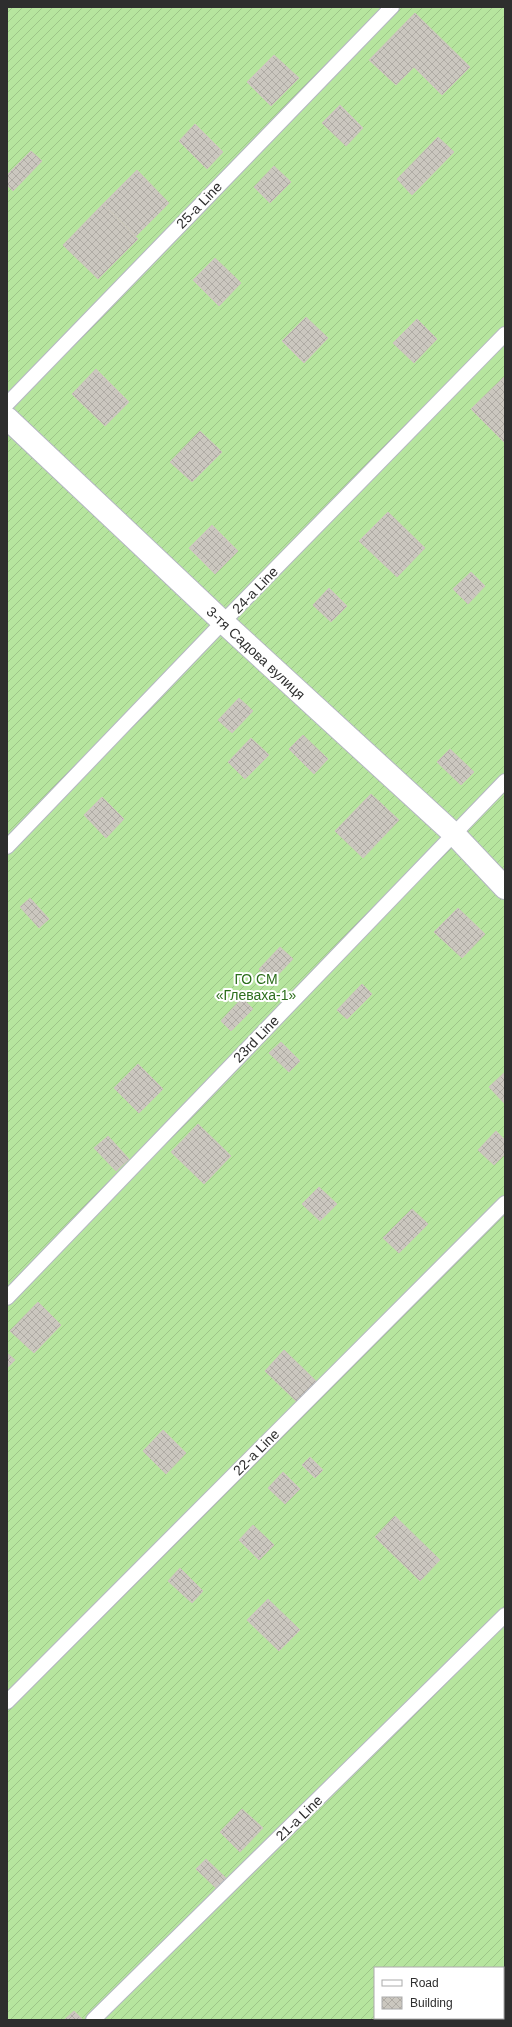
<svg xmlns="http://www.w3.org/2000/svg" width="512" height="2027" font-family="Helvetica,sans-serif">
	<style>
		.garden { fill: url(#garden-furrows); fill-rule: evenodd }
		.building { fill: url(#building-cross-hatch); stroke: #cbc5ba }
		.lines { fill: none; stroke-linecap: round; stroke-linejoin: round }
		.lane-casing { stroke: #b4b7c1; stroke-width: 16 }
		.street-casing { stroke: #b4b7c1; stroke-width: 24 }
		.lane { stroke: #fff; stroke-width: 14 }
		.street { stroke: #fff; stroke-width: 22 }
		.labels { text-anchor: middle; stroke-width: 4; stroke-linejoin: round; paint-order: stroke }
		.street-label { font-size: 14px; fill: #2e2e2e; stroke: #fff }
		.park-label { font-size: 14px; fill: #2c6e1b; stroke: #fff }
	</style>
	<defs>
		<pattern id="garden-furrows" width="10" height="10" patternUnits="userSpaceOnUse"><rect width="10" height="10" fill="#b6e59e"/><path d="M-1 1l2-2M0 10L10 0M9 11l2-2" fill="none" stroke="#9dc588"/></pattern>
		<pattern id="building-cross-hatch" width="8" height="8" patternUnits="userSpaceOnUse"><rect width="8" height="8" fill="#cbc7bf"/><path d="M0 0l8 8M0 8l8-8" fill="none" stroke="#afaba4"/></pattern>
	</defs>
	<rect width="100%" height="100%" fill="#efe9e1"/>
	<!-- garden -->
	<path class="garden" d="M7,7h498v2013h-498zM375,1968h128v50h-128z"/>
	<!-- building -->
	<path class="building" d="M415,13l55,54 -28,28 -28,-28 -18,18 -27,-25z
		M274,55l25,23 -28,28 -24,-24z
		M340,105l23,23 -17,18 -24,-23z
		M195,124l28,28 -16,17 -28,-28z
		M438,137l16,15 -42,43 -15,-16z
		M31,151l11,10 -29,30 -6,-6v-10z
		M274,166l17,16 -21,21 -16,-16z
		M137,170l32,33 -33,33 -33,-32z
		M103,204l35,35 -40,40 -35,-34z
		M215,258l26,25 -22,23 -26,-26z
		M306,317l22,21 -24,25 -22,-22z
		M417,319l20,20 -23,24 -21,-20z
		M96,369l33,33 -24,24 -33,-32z
		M504,377l1,1v65l-34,-34z
		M200,431l22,21 -30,30 -22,-20z
		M388,512l37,36 -28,29 -38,-36z
		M212,525l26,26 -23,23 -26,-26z
		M471,572l14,14 -17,18 -15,-15z
		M329,588l18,18 -16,16 -18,-17z
		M239,698l14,13 -21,22 -14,-13z
		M303,735l25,24 -14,15 -25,-25z
		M251,738l18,17 -24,24 -17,-17z
		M450,749l24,23 -13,13 -24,-23z
		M371,794l28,26 -36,38 -28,-27z
		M102,797l22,22 -18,19 -22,-23z
		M30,898l19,21 -10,9 -19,-21z
		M458,908l27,26 -23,24 -28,-26z
		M280,947l13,12 -21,22 -13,-12z
		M362,984l10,10 -25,25 -10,-9z
		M242,998l11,11 -22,22 -10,-10z
		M281,1042l19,19 -11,11 -20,-19z
		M138,1064l25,25 -24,24 -25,-25z
		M505,1072v32l-16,-17z
		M198,1124l33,32 -27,28 -33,-32z
		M496,1131l9,9v14l-11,11 -16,-15z
		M108,1136l21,23 -13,12 -22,-23z
		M319,1187l18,17 -17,17 -18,-17z
		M412,1209l16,15 -29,29 -16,-15z
		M38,1302l23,23 -27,28 -24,-22z
		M284,1350l34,33 -20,20 -33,-32z
		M7,1353l8,7 -8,8z
		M163,1430l23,23 -20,21 -23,-23z
		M310,1457l13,13 -8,8 -13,-13z
		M283,1472l17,17 -15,15 -17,-16z
		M395,1516l45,44 -20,21 -45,-44z
		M253,1525l21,20 -15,15 -20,-20z
		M180,1568l23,23 -11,12 -24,-22z
		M268,1599l32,31 -21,21 -32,-31z
		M242,1809l21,19 -23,24 -20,-20z
		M206,1859l20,19 -10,10 -20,-19z
		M503,2004l2,2v14h-18l-1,-2h17z
		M74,2011l9,9h-19z"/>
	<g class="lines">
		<defs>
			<path id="lane" d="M7,404l385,-397
				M7,847l216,-225 282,-288
				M7,1298l498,-517
				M7,1702l498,-499
				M93,2020l412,-405"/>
			<path id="street" d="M7,418l216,204 231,212 51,54"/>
		</defs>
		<!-- lane casing -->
		<use href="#lane" class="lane-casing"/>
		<!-- street casing -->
		<use href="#street" class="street-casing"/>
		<!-- lane -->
		<use href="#lane" class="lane"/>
		<!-- street -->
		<use href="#street" class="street"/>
	</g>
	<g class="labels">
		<!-- street labels -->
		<g class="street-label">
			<text transform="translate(199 205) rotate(-46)" y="5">25-a Line</text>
			<text transform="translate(255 590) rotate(-46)" y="5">24-a Line</text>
			<text transform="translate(256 653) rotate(43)" y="5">3-тя Садова вулиця</text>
			<text transform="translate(256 1039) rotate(-46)" y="5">23rd Line</text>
			<text transform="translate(256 1452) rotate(-45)" y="5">22-a Line</text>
			<text transform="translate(299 1818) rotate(-44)" y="5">21-a Line</text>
		</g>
		<!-- park labels -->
		<g class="park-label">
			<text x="256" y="984">ГО СМ<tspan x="256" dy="16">«Глеваха-1»</tspan></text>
		</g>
	</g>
	<!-- border -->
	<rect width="512" height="2027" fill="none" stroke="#2e2e2e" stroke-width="16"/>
	<!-- legend -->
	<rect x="374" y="1967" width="130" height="52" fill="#ffffff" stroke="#ababab"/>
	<rect x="382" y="1980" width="20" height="6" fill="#ffffff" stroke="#ababab"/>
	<text x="410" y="1987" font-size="12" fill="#2e2e2e">Road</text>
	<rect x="382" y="1997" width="20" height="12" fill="url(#building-cross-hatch)" stroke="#ababab"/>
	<text x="410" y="2007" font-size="12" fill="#2e2e2e">Building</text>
</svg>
